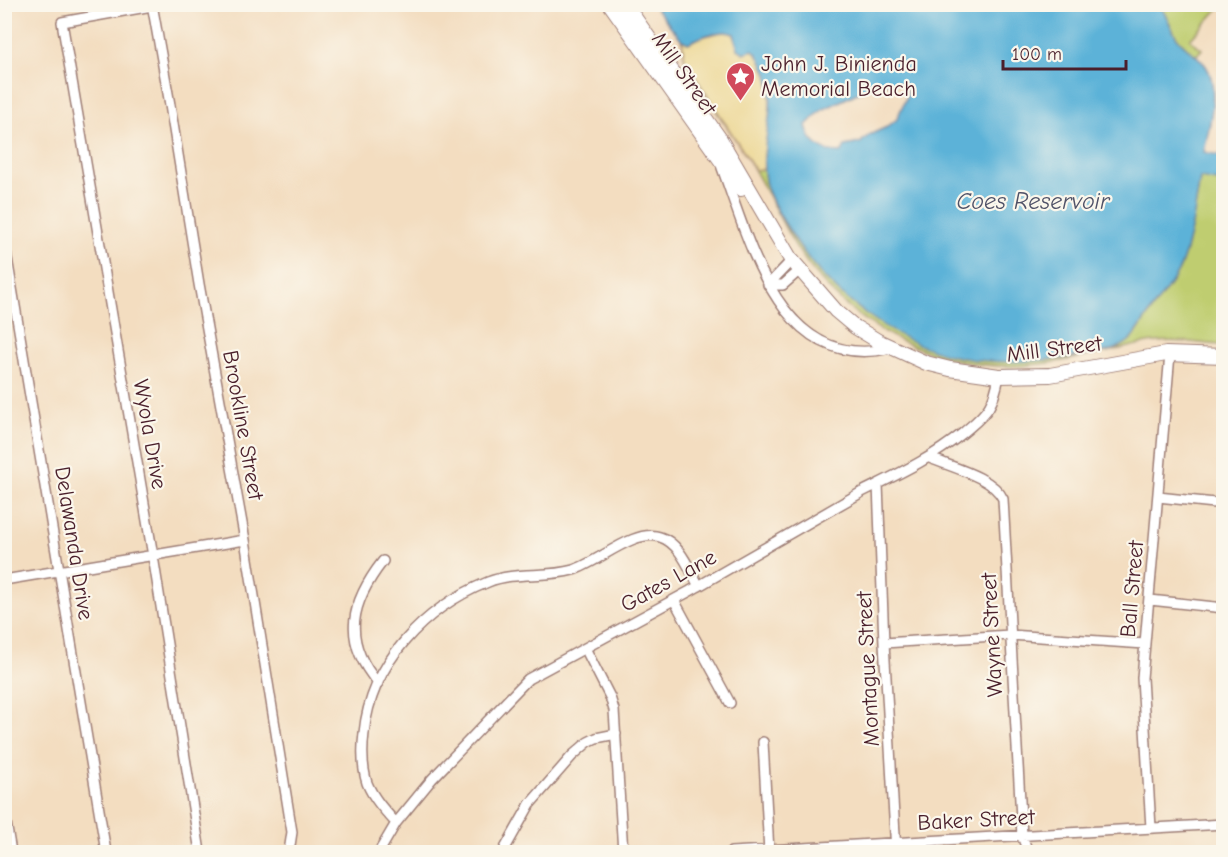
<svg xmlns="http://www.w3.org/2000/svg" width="1228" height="857" font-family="'Comic Neue',sans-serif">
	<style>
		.green { fill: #bfcd6f; stroke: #84764d; stroke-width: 1.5 }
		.sand { fill: #eeda9e; stroke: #9c7c64; stroke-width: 1.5 }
		.water { fill: #5cb2d8; stroke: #536882; stroke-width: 1.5; fill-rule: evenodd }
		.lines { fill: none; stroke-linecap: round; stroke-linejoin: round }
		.minor-casing { stroke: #9e7e76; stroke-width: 12 }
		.secondary-casing { stroke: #9e7e76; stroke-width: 16 }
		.minor { stroke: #fff; stroke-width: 9 }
		.secondary { stroke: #fff; stroke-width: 14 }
		.labels { text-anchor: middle; stroke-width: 4.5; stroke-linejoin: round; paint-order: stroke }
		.poi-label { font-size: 22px; fill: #4a1f2b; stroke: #fbf7ec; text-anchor: start }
		.street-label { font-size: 22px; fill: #4a1f2b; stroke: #fbf7ec }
		.water-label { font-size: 24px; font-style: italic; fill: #505268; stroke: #fbf7ec }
	</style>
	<rect width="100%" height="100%" fill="#fbf7ec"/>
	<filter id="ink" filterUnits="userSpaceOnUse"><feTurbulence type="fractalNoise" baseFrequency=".0167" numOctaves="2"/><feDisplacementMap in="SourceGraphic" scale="12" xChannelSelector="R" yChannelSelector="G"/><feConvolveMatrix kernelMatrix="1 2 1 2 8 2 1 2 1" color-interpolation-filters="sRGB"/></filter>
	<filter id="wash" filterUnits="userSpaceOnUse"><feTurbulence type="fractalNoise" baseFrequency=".008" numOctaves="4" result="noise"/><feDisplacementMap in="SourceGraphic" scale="24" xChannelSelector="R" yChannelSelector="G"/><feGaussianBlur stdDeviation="1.35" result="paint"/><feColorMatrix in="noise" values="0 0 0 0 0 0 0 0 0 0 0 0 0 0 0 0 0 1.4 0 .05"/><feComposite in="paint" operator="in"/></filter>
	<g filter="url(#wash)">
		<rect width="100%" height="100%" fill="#f3ddc0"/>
		<!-- green -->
		<path class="green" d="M1223,4l-33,36 12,9 -6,7c-6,-6 -14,-11 -18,-17 -8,-11 -11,-26 -20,-34z
			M697,38l61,16 7,128c25,69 80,124 144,157 17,8 36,17 56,19 25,4 51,3 77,2 26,-2 61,-3 84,-17 11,-7 17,-21 25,-32 10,-15 25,-31 31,-49 9,-27 14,-57 18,-85l23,5v163c-21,-1 -45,-6 -67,-3 -15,1 -30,6 -45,9 -32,7 -64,14 -98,15 -77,1 -154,-36 -201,-97 -24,-29 -38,-65 -57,-98 -21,-38 -50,-72 -70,-110l-3,-21z"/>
		<!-- sand -->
		<path class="sand" d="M721,32h7l6,2 4,15 15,1 5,4 12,24v32l-6,59 -9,1 -70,-109 -3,-21 6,3 9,-5z"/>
		<!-- water -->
		<path class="water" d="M653,5h505c10,8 12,25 21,35 8,9 20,16 27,26 14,20 3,63 -2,86l19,4v26l-23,-4c-4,26 -9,59 -18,84 -6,18 -21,34 -32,50 -7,10 -12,21 -21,29 -16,13 -41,13 -61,16 -33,5 -71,7 -104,1 -61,-10 -132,-61 -165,-113 -11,-16 -30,-45 -34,-64 -7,-38 17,-80 -2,-116 -3,-6 -5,-11 -10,-15l-9,3 -6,-4 -4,-15c-14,-6 -34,3 -46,9l-6,-3zM878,83h25l5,5v5l-11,26 -10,8 -18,8 -9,8 -15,3 -4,7c-18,0 -32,-10 -35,-28l16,-15z"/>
	</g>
	<g filter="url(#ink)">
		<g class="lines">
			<defs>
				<path id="minor" d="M152,4l17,95 30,185 46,256 47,292 -3,20
					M152,6l-90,16 91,534 47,296
					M722,168c29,78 59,206 169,180
					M4,240l102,612
					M792,260l-24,25h15l17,-15
					M930,458c21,9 63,19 73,41l19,337 6,16
					M878,484l6,159 12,209
					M1158,497l66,7
					M4,580l241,-40
					M674,600l56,103
					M1150,600l74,8
					M884,643l126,-8 135,9
					M585,648l25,49 4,13 9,142
					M378,683c-37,-43 -27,-81 5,-122
					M763,742l6,110
					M4,811l7,41
					M396,823c-11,-12 -23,-25 -29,-40 -5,-16 -5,-34 -3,-50 7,-70 60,-125 124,-151 27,-11 57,-4 85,-12 25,-7 61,-42 87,-33 20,6 29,32 39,49
					M1151,828l-9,-150 28,-324
					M379,852l17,-29 36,-44 96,-100 162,-88 172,-99c38,-19 67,-32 101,-59 9,-8 19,-15 26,-26 6,-10 8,-20 10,-31
					M503,852l27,-48 42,-48 16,-14 8,-4 20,-4
					M731,852l493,-28"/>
				<path id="secondary" d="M610,4l131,185
					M625,4l95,135 70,119 46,53 19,16 23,14 48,22 24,6 49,7 51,-1 116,-21 58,2"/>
			</defs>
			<!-- minor casing -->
			<use href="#minor" class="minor-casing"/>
			<!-- secondary casing -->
			<use href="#secondary" class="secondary-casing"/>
			<!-- minor -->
			<use href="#minor" class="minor"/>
			<!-- secondary -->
			<use href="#secondary" class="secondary"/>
		</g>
	</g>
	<!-- icons -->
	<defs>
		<symbol id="sight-pin" viewBox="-11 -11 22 30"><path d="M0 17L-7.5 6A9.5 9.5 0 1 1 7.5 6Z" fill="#d1495b" stroke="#fbf7ec"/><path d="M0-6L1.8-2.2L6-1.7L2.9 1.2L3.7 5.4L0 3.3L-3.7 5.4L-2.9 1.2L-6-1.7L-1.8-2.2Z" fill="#fff"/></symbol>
	</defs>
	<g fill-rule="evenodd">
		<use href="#sight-pin" x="724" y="60" width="33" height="45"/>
	</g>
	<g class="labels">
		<!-- poi labels -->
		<g class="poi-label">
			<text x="761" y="71">John J. Binienda<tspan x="761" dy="25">Memorial Beach</tspan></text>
		</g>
		<!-- street labels -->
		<g class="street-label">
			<text transform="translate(685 73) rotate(55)" y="8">Mill Street</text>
			<text transform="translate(1054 348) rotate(-7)" y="8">Mill Street</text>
			<text transform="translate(244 425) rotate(80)" y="8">Brookline Street</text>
			<text transform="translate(151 434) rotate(80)" y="8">Wyola Drive</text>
			<text transform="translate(75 543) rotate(81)" y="8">Delawanda Drive</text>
			<text transform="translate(668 580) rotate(-29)" y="8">Gates Lane</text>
			<text transform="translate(1131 589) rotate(-85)" y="8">Ball Street</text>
			<text transform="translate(991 635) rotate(-93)" y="8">Wayne Street</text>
			<text transform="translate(867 669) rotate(-93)" y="8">Montague Street</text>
			<text transform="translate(976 819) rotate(-3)" y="8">Baker Street</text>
		</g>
		<!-- water labels -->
		<g class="water-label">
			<text x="1033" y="209">Coes Reservoir</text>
		</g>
	</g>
	<!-- margin -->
	<rect width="1228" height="857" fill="none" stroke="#fbf7ec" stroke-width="24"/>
	<!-- scale -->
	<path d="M1003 60v9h123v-9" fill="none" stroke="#4a1f2b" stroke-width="3"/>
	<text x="1012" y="60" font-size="18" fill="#4a1f2b" stroke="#fbf7ec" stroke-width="4.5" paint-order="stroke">100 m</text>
</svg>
